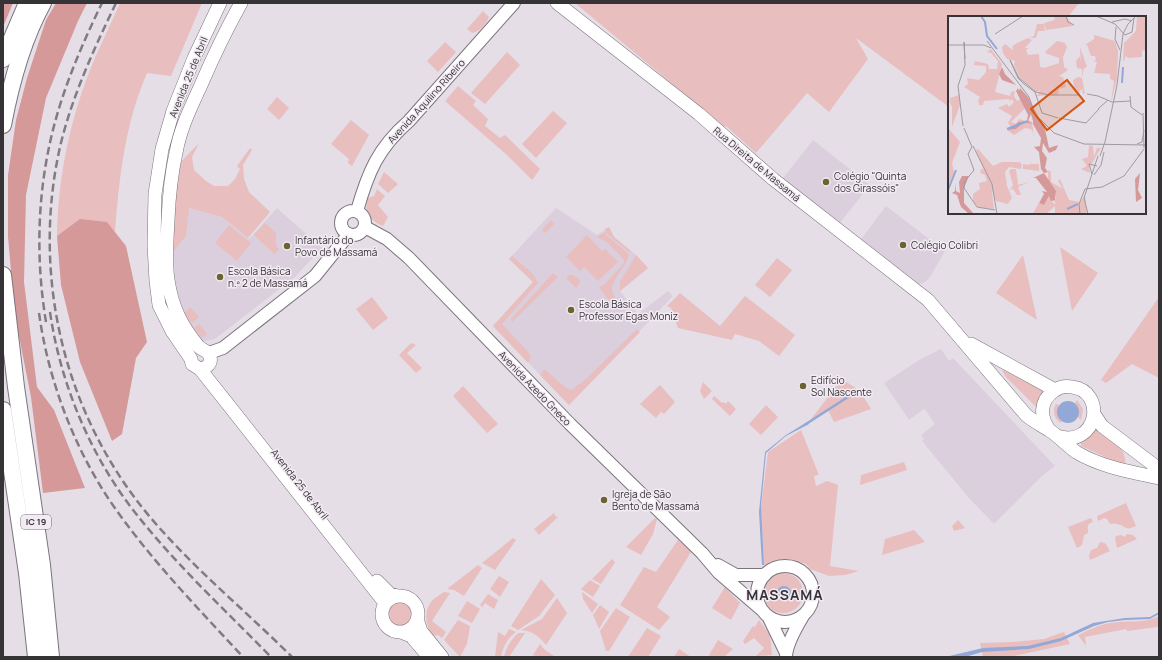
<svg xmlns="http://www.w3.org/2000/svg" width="1162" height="660" font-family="Manrope,sans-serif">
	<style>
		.built { fill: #dbcfdd }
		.green { fill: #e8bebe }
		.forest { fill: #d5999a }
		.water { fill: #92a8d7 }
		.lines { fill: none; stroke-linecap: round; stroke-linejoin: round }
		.stream { stroke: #92a8d7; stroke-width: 2.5 }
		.tertiary-casing { stroke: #7b747c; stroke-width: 14 }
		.secondary-casing { stroke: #7b747c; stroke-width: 14 }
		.trunk-casing { stroke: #7b747c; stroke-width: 18 }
		.tertiary { stroke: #fff; stroke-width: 12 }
		.secondary { stroke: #fff; stroke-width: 13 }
		.trunk { stroke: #fff; stroke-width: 16 }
		.rail { stroke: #807c81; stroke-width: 2.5; stroke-dasharray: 8 4; stroke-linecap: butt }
		.poi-dot { fill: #6b6430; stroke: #f3ebf4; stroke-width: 1.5 }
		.labels { text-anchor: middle; stroke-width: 3; stroke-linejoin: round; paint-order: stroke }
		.shield { fill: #f3ebf4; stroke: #6f6a6f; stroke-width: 1 }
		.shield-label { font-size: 9px; font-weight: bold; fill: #363336 }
		.street-label { font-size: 10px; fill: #363336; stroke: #f3ebf4 }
		.poi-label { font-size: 10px; fill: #363336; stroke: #f3ebf4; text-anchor: start }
		.district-label { font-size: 14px; font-weight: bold; letter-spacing: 1px; fill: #363336; stroke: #f3ebf4 }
		.inset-river { fill: none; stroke: #92a8d7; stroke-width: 2 }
		.inset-road { fill: none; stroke: #9f9aa0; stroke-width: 1 }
		.view { fill: #d65510; fill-opacity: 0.15; stroke: #d65510; stroke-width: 2 }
		.inset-edge { fill: none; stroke: #363336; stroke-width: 2 }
	</style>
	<rect width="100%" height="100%" fill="#e5dee7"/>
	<!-- built -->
	<path class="built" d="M813,140l57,45 -30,38 -57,-45z
		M886,206l59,45 -15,26 -6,6 -5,1 -58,-45z
		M188,208l34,9 27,22 28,-31 45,40 -27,29 -80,62 -14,3 -26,-42 -1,-49 12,-15z
		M556,208l41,27 12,-8 5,10 22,18 12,13 -28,23 18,23 30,-23 5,5 -104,109 -76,-79 40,-44 -24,-23z
		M941,349l8,12 4,-3 102,108 -13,10 -48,48 -26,-27 -46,-56 2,-2 -3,-4 14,-11 -9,-13 -2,-2 -15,11 -25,-37 35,-23z"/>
	<!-- green -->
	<path class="green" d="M120,3h82l-31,73 -24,-3c-22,51 -28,105 -32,159l-9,-10 -49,14c1,-61 14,-122 38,-178 8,-18 17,-37 25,-55z
		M575,3h504l-11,14h-119v90l-93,-69 12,21 -39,53 -22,-19 -51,60 -30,-27 -2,1z
		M483,11l6,6c-3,7 -9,15 -17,16l-5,-4z
		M445,42l11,10 -18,20 -11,-11z
		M507,52l13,13 -35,39 -14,-11z
		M458,86l18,15 -3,4 15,14 -3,7 15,12 5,-3 35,34 -8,11 -25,-25 -62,-54z
		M277,97l12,11 -10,12 -12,-11z
		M553,111l14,12 -31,35 -14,-14z
		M351,120l18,15 -17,31 -4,-3 1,-4 -18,-15z
		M199,143l-7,14 2,13 12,11 8,5h14l7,-7 5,-10 -3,-3 13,-18 2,2 -9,15 1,14 5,13 21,20 -22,26 -26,-21 -33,-9 -3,28 -12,15v-43l4,-43z
		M384,172l14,12 -10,9 -10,-9z
		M377,189l8,7 -7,9 10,12 -5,9c-13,-5 -20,-14 -15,-28l6,-2z
		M551,220l3,4 -9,9 -3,-3z
		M265,223l11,10v13l3,3 -5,5 -20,-19z
		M229,225l22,18 -14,18 -22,-18z
		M609,227l5,10 17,14 -2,1 -23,-19 -1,-4z
		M605,232l1,3 23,19c-2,12 -18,26 -17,36 1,8 9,13 10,20l-16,-13 -7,-10 5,-2 20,-22v-3l-17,-18 -10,-5z
		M587,235l15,16 3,-2 13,13 -20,19 -14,-14 -4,4 -14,-14z
		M1060,247l38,26 -26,38z
		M636,255l12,13 -28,23v-9z
		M1023,255l14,65 -41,-27z
		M512,256l21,18 5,9 -36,41 27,29 2,4 -3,6 -35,-37 40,-44 -24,-23z
		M777,258l15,12 -22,27 -15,-12z
		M553,273l5,4 -46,45 -1,-3z
		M569,275h4l7,5 -1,4 -3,4 -10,-10z
		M680,293l40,33 25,-30 50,39 -16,21 -20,-15 -24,-7 -3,6 -54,-12 -7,-20 -4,-2z
		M372,297l16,21 -15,12 -17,-21z
		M1159,297v81l-27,-14 -26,19 -5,-3z
		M190,307l9,10 -7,6 -8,-9z
		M199,324l8,10 -5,4 -8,-10z
		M637,329l3,3 -71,73 -29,-30 4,-6 21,18 6,3 14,-10z
		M411,343l5,2 -9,8 15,15 -6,5 -17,-18z
		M1002,370l6,2 36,18 -9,16 -30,-30z
		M842,379l18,12 11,18 -37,13 -6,-12 -20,13z
		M703,382l9,9 -8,8 -4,-8z
		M660,385l15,17 -11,12 -3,-2 -5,6 -16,-14z
		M463,386l35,38 -11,9 -34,-37z
		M714,396l8,7 1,-1 3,2 2,-3 8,8 -6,7 -18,-17z
		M1077,400l6,9 -2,11 -3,-3 1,-7 -4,-7z
		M1056,404l3,1c-3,6 -2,11 3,16l-2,2c-6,-5 -8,-12 -4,-19z
		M766,405l12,12 -17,18 -12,-11z
		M1095,424c10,9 33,25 30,39l-4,1 -40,-18v-9z
		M801,430l18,45 -5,1 2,10 11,-5 11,4 -8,81 29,5 -14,4 -16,1 -19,-7 -4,-5 -17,-5h-9l-16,6 -3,-58 7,-55z
		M904,462l3,8 -47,15 1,-10z
		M1126,503l10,23c-11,6 -11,-1 -19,-2 -3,-1 -5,0 -7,0l-3,-5 -3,-1 -6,3 -1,-5z
		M554,513l2,4 3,-1 -20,19 -5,-6z
		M655,518l2,1 -4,15 -12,21 -15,-8z
		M1091,518l2,4c-7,2 -5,5 -5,11l-4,2 -2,10 -5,3 -9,-21z
		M958,520l7,8 -11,3 -2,-5z
		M914,530l11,12 -43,13 3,-16z
		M1127,534l6,1 4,4 -20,9 -2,-10 1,-2 5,-1 4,2z
		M513,538l3,2 -21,30 -13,-7z
		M678,540l13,12 -34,55 13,10 -11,13 -39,-25 24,-38 12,5z
		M1100,542l5,1 5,8 -20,9 -1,-4 2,-6 6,-2z
		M612,559l3,3 -14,22 -9,-5z
		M478,565l4,3 -18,28 -10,-6 -7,-1z
		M763 593a20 20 0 1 1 40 0a20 20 0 1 1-40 0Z
		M499,576l10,6 -9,15 -10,-8z
		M541,579l14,16 -16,21 -21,14 -7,-4z
		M590,580l10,6 -7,11 -12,-8z
		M725,587l15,16 -9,17 -19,-12z
		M444,592l6,1 -18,28 14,11 -4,6 -4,-3 -5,1c-7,-10 -10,-23 -2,-34 3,-4 9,-7 13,-10z
		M582,592l16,12 -6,9 -9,-14z
		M488,594l10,6 -4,9 -9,-6 -3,4 -2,-2z
		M557,598l10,15 -21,32c-7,-9 -14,-14 -25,-15l21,-11z
		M467,601l13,8 -8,14 -14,-7z
		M388 614a12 12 0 1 1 24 0a12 12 0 1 1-24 0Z
		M600,605l9,7 -10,17 -6,-14z
		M616,608l14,9 -21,34h-3l-6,-20z
		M1159,616v10l-2,1 -30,4 -1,-2 -41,8 1,9 -8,-11c11,-5 20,-10 32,-12 16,-3 34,1 49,-7z
		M458,620l12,6 -3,18 -7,13 -16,-17z
		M759,620l11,15 2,20 -16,1 8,-8 -10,-10 -9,6 -2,-3 10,-15 2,1z
		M647,628l14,8 -13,21h-20z
		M509,629l7,3c-9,7 -13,14 -15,25h-6l3,-25 7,4z
		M1064,632l6,12 -61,13h-26l-3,-14 32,-1 32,-3z
		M518,633h7l-16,24h-5c2,-10 7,-17 14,-24z
		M718,640l15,9 -9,8h-12l-3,-2z
		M540,644l5,6 11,7h-20l-3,-2z
		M679,649l12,8h-17z"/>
	<!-- forest -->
	<path class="forest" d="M3,3h10l-10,24z
		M56,3h31l-9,18 -32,77 -20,97 -2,87 13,105 17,23 31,78 -42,5 -12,-96 -16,-81 -7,-79v-62l8,-55 11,-42 19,-58z
		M80,219l27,3 19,24 21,96 -11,16 -14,76 -10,7 -32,-79 -19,-77 -4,-49z"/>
	<!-- water -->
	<path class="water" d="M1057 412a11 11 0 1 1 22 0a11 11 0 1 1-22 0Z
		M807,422l2,2 -23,12 -20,17 -5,53 3,59h-2l-3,-53 6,-60 21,-17z
		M777 593a7 7 0 1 1 14 0a7 7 0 1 1-14 0Z
		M1159,612v2l-9,5 -25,1 -17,2 -14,4 -33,15 -32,8 -47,3 -17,5h-20l38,-9 45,-2 33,-8 32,-15 32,-5 25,-1z"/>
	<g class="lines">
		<!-- stream -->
		<path class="stream" d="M806,424l45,-29"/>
		<defs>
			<path id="tertiary" d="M341 223a12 12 0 1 1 24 0a12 12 0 1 1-24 0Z
				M357,211c11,-39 21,-63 52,-90l105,-118
				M365,227l22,12 22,19 161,166 132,129 17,20 43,37
				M209,353l14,-5 92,-72 34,-42
				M718,565l18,10h29
				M757 594a28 28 0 1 1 56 0a28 28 0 1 1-56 0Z
				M768,616l18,37
				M786,657c0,-12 11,-31 17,-41"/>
			<path id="secondary" d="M220,3l-26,55 -21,53 -11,38 -7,45 -1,51 2,36 3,24 13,26 19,28 1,5 8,5 185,234
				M557,3l142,111 74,65 155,121 98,115c8,7 17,11 26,17 8,6 16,14 24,20 25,15 55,20 83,26
				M971,344l84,46
				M200,369c6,-1 12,-5 10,-12 -1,-7 -9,-7 -12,-11 -17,-21 -26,-39 -30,-66 -3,-20 -1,-40 0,-60 1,-23 3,-45 8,-67 4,-24 15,-46 25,-68 12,-28 25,-55 40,-82
				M1094,414l8,12 57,43
				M1050,431c-10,-13 -11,-30 4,-40 5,-4 12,-5 18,-4 35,4 26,62 -15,49
				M377,581l13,13 8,2
				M382 614a18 18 0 1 1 36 0a18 18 0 1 1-36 0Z
				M417,619l4,12 21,26
				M401,632l10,4 18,21"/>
			<path id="trunk" d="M3,59l24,-56
				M3,125c8,-42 19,-84 40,-122
				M3,275l13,112 26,178 9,92
				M3,410l24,163 9,84"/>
		</defs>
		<!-- tertiary casing -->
		<use href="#tertiary" class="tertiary-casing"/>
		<!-- secondary casing -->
		<use href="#secondary" class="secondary-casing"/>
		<!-- trunk casing -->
		<use href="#trunk" class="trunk-casing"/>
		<!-- tertiary -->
		<use href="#tertiary" class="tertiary"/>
		<!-- secondary -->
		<use href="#secondary" class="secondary"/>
		<!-- trunk -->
		<use href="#trunk" class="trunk"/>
		<!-- rail -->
		<path class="rail" d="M116,3c-22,46 -44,93 -56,144 -29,129 4,268 90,370 43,51 95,93 142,140
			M50,312c10,69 38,138 80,194 42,55 93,102 141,151
			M39,313c9,65 33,130 69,185 39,58 88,108 135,159
			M46,322c-12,-73 -8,-147 14,-217 11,-35 26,-69 42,-102"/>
	</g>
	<!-- markers -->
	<g class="poi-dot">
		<circle cx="826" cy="182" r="4"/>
		<circle cx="903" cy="245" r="4"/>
		<circle cx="287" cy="246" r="4"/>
		<circle cx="220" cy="277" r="4"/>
		<circle cx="571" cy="310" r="4"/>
		<circle cx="803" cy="386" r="4"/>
		<circle cx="604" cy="500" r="4"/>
	</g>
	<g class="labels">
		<!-- shield labels -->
		<rect class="shield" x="21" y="515" width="30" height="14" rx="3"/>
		<g class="shield-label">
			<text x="36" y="525">IC 19</text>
		</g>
		<!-- street labels -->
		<g class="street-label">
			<text transform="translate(188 77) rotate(-68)" y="4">Avenida 25 de Abril</text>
			<text transform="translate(426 101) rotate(-48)" y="4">Avenida Aquilino Ribeiro</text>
			<text transform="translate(757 164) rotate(40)" y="4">Rua Direita de Massamá</text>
			<text transform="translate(535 388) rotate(46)" y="4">Avenida Azedo Gneco</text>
			<text transform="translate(300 484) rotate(52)" y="4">Avenida 25 de Abril</text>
		</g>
		<!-- poi labels -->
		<g class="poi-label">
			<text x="834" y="180">Colégio "Quinta<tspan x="834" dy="12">dos Girassóis"</tspan></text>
			<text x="295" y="244">Infantário do<tspan x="295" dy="12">Povo de Massamá</tspan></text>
			<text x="911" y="249">Colégio Colibri</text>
			<text x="228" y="275">Escola Básica<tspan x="228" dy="12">n.º 2 de Massamá</tspan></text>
			<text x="579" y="308">Escola Básica<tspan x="579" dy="12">Professor Egas Moniz</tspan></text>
			<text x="811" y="384">Edifício<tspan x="811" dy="12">Sol Nascente</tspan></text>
			<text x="612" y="498">Igreja de São<tspan x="612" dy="12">Bento de Massamá</tspan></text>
		</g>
		<!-- district labels -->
		<g class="district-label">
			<text x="785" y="600">MASSAMÁ</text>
		</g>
	</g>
	<!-- overview -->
	<g transform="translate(948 16)">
		<rect width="198" height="198" fill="#e5dee7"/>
		<path d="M106,0h12l7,10 -27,4 -2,-7 11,-3zM189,0h9l-1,34 -3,1v6l-14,1 -2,-2 -3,6 1,-19 12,-12zM89,8h7l1,7h-7l-2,7h-6l4,-2zM146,19l21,6 3,10 -1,28 -6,23 3,-21 -4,-2v-5l-16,-1 3,-11 -4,-1 3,-1 -1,-4h-4l-4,-11h-2l9,-6zM80,22l4,2 -7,8h4l-3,2 2,5 11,-1 1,13 4,1 15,-5v-5l-14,-5 2,-3 10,-9 8,2 2,4 -4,10 1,10 4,3 -9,6 4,1 3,10 -7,2 -1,6 -21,1 3,-6 -3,2 -17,-14 -6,-13 1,-4 -8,-2 -4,-6 -1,-6 3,-3 9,7 -2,-4 3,-3zM131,31l2,18 -1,-18 7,20 -3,1 -2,9v-8l-5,-1 -1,-7 4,-5zM43,33l11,15 -7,28 15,4 1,-4 4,-1 -1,5 3,5 4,-2 4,9 -14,14 5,2 3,-5 7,2 3,-3 -1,2 4,2 2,15 -2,-8 -2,3 1,-3 -6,-1 -11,7 -7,-5 4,-3 -3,-4 4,-7 -14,-8 9,-4 2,3 5,-5 -3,-3 -1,3 -1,-3 -25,2 -1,4h-4l-1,-5 2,-3 -16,-10 4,-3 -1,-6 12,2 7,-8v-6l-12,-1 1,-4 13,3 1,5h8l1,-8 -7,-8 -4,-1zM130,61l4,1 3,16 -3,-1 1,-4 -4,2 1,3 -3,-2 -2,1 -2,-13zM11,79l1,10 -8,22v-20l-4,-9 3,4 -1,-4zM1,113l11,13 -8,21 2,9 -6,16zM141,129l4,1 1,11 3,-9h4l-12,20 1,5 -9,-4 6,-3 -5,-7 6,-2zM30,133l15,17 9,-4h18l2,3 -1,4 -12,-2 -4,5 2,14 5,12 -4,6 -12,-3 -20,-51zM83,145v3h8v7l-16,-2v-5l7,1zM33,153h2l8,15 3,25 -15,-1 -6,-7v-7l7,-5 -1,-6 8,-2 -2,-6 -5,-2zM63,153h5l2,16 11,-3 -11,5 3,8h-4l-4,-6 -3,1 3,-5 -4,-14zM100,154l3,2v10l12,7 -5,-8 2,-2 9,21 11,2 5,-7 2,19h-32v-8l-9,8 -13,-1 6,-10 5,2 5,-9 5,8 2,-1 -3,-3 3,-1v-8l-8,-10z" fill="#e8bebe"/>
		<path d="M54,51l3,7 11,11 -14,-5 -3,-6zM70,72l1,3 1,-3 8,9 17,32 4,19 9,-3 -2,5 -7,3 -6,-10 -1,8 5,7 -2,10 3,4 -4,1 -3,-4 -2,-17 -5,-5 6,-1 1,-8 -8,-14v-3l-2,-7 -3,7 5,3 -9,-2 -8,7 -9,1 12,-8 8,-1 1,-6 -12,-24zM96,157l12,18 -1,9 -4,1 -2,-5 -5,9 -5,-2 5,-9 -2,-3 5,1 -11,-14h-3zM192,157l-2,17 4,8 -6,4 -1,-23zM14,160h7l-5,12v15l10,11h-5l-8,-7 -4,-12 -5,-2 3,-2 1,-8v8l4,2 -1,-11z" fill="#d5999a"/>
		<path class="inset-river" d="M33,0l4,6 2,14 10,13M174,67l1,-16M59,113l21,-8M0,174l8,-20M119,193l11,-5"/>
		<path class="inset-road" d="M118,0l2,6 6,3M148,0l19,8 10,11 7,-3 2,-14M164,6l13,-3 7,2M168,11l-1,12 5,11M47,18l28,-18M39,25l42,56 6,17 19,19 30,11 62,1M0,29h36l7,3M139,78l11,2 14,6 19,-1M182,80l1,11 11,8M150,93l10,-9M195,97l1,35M110,102l-16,-5 -7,-21 -11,-8 -6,-6 -8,-18 9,18 17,14 13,3h31M111,102l27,5 13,-14M15,110l-5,-40 7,-21 -1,-23 1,17M16,112l8,19 -4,7 6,16 -9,11 -1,7 13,19 18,3M189,128l5,-2 2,-12M25,130l19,38 5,30M152,140l5,-14 12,-57 6,-51 5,-10 8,-8M144,158l-3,-10 8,2M146,159l7,-10 3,-13M132,198l-1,-10 6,-15 17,-2 22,-11 20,-27M140,198l-4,-16 14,-42"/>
		<path class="view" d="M119,64l17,21 -37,29 -16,-21z"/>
		<rect width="198" height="198" class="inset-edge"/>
	</g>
	<!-- border -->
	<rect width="1162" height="660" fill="none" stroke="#363336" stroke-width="8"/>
</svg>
